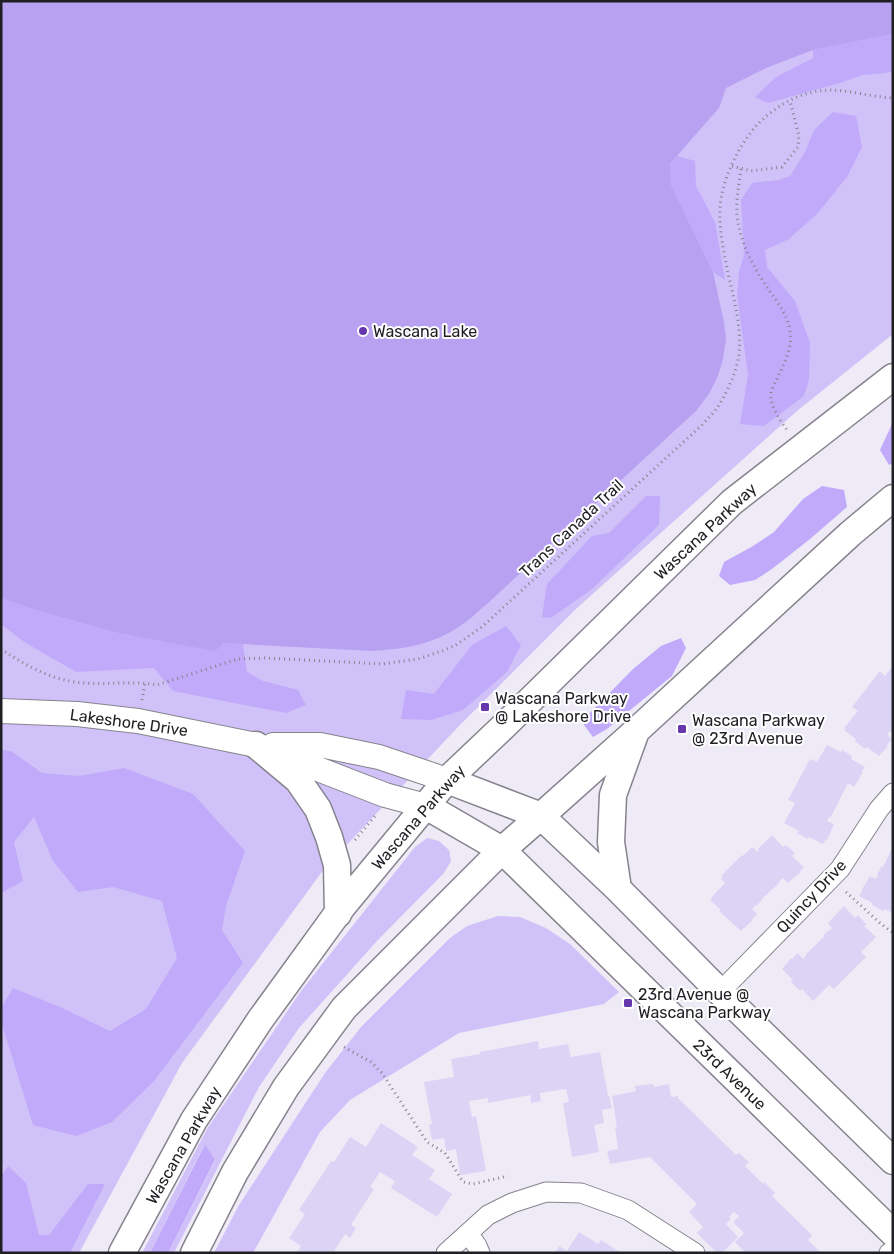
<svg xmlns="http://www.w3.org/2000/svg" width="894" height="1254" font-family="Rubik,sans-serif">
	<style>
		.green { fill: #d0c2f8 }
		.forest { fill: #c1aafa }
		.water { fill: #b8a1f0 }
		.building { fill: #dcd4f4 }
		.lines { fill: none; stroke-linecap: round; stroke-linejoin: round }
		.minor-casing { stroke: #86838e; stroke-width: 21 }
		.tertiary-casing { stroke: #86838e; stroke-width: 26 }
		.secondary-casing { stroke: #86838e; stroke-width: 29 }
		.path { stroke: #85838c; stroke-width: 3; stroke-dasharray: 1 4; stroke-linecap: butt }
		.minor { stroke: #fff; stroke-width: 19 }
		.tertiary { stroke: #fff; stroke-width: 24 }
		.secondary { stroke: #fff; stroke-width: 26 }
		.poi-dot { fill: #6536ae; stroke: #fff; stroke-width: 2 }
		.labels { text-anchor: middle; stroke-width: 4; stroke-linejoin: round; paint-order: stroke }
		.poi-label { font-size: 16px; fill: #201f24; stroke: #fff; text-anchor: start }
		.street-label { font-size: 16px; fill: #201f24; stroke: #fff }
	</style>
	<rect width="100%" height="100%" fill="#eeebf7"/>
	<!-- green -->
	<path class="green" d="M1,1h892v333l-96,77 -220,197 -119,119 -134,142 -142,194 -103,190h-78z
		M427,838l12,3 10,9 2,11 -7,12 -67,68 -78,87 -40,59 -85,166h-6l47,-92 -11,-16 -54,108h-8l65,-124 94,-138 114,-144z
		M498,916l22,1 26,11 24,16 49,48 -15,12 -145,29 -109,67 -30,32 -67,121h-39l25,-48 86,-132 36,-46 89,-89 17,-12z"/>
	<!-- forest -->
	<path class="forest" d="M893,34v37l-7,2 -24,2 -22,8 -72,20 -13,-6 21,-20 37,-19v-8z
		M833,112l23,4 6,31 -15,30 -30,37 -28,25 -24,11 2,17 28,34 15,42 -1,37 -5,16 -40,30 -24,-2 8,-49 -11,-80 2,-24 5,-16 -3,-55 11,-17 26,-3 12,-4 15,-24 9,-22z
		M677,156l18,5 1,25 19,36 10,58 -12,-8 -42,-87 -1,-20z
		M893,422v41l-4,2 -9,-15z
		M822,486l22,4 3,17 -37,32 -38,30 -17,11 -25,5 -11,-9 5,-14 29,-16 21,-14 29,-33z
		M646,496h14l-1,29 -67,64 -41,29 -9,-1 5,-33 45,-48 17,-3z
		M1,598l31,11 86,24 97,17 9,-7 19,1 4,28 16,9 35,9 8,15 -20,8 -113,-22 -19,-23 -78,4 -52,-30 -23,-18z
		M506,626l15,19 -14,27 -44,38 -32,10 -30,-1 5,-29 28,4 38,-49z
		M681,638l5,10 -14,28 -65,53 -14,8 -9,-12v-6l49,-50 28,-23z
		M1,750l10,1 31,22 37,3 45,-8 69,26 52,57 -19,55 -4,24 21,33 -89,118 -42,41 -36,14 -43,-11 -32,-104v-13l12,-20 47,19 50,24 36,-22 31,-51 -15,-57 -49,-14 -35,5 -25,-31 -19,-44 -20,25 9,39 -22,12z
		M205,1144l10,16 -47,93h-18z
		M8,1166l18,17 13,52h10l39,-51h17l-35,69h-69v-77z"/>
	<!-- water -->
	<path class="water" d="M1,1h892v33l-80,16 -47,18 -40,20 -7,20 -49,56 1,21 42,87 11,50 2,17 -3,20 -5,17 -9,18 -13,17 -209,193c-9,7 -17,16 -27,22 -28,19 -56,23 -89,25l-147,-8 -9,8 -97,-18 -86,-24 -31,-11z"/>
	<!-- building -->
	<path class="building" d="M893,666v63l-6,5 5,5 -5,6 1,1 -9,10 -12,-9 -2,2 -10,-8 1,-2 -12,-9 1,-1 -1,-1 14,-17 -6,-4 28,-36 5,5z
		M827,745l14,7 1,-2 10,6 -1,3 14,8 -3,4 1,1 -9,15 -6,-4 -17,34 -1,-1 -3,5 7,3 -7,16 -1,-1 -3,5 -14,-7 -1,2 -11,-6 2,-2 -15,-8 11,-20 -7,-3 22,-41 7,3z
		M772,835l11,12 3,-2 9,8 -3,3 12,11 -4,4 1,1 -13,11 -5,-5 -4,3 1,1 -18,17v1l-6,6v-1l-4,4 5,5 -6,6 1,1 -11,10 -22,-20 2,-1 -11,-10 2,-2v-1l13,-14 -4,-4 2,-1 -2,-2 21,-21 1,1 9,-9 6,5 1,-1 -1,-2z
		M893,846v67l-9,-4 -1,2 -11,-6 1,-2 -14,-7 3,-5h-1l9,-15 6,3 2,-4h-1l4,-8h2z
		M844,906l11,12 3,-3 8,9 -2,2 12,11 -15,15 5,5 -32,32 -5,-4 -16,16 -11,-12 -2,2 -9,-9 2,-2 -11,-11 9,-11 1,1 6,-6 5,6 3,-4v-1l18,-17 -1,-1 6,-6v1l3,-3 -4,-5z
		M538,1041l1,8 29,-5 3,13 29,-5 8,44h1l3,12 -10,2 2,13 -10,2 5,27 -27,5 -9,-54 6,-1 -3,-13 -26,4 1,8 -10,2 -1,-8 -42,8v-5l-19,3 3,16 4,-1 10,55 -26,4 -4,-26 -10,2 -2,-13 -12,2 -3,-15 3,-1 -8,-42 30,-5 -3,-18 29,-5v-2z
		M653,1084l1,3 15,-3 2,13 7,-1v2l58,57 3,-2 10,9 -4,4 18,18 1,-2 11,11 -3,3 40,39 -4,5 13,13h-75l-11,-11 9,-9 -11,-11 6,-6 -5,-4 -5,5 2,2 -5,5 12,13 -16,16h-5l-20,-20 6,-6 -14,-15 8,-8 -47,-47 -40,7 -3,-13 11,-2 -3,-22h2l-5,-31 24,-5 -1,-5z
		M381,1123l37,24 -6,8 23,15 -6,9 23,15 -15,23 -46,-29 4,-7 -15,-9 -10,15 4,2 -23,36 5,3 -6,10 -5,-4 -12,19h-36l4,-7 -12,-8 16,-24 -6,-4 32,-49 3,1 16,-25 16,10z
		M579,1232l19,12 3,-4 20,13h-66l4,-7 8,5z"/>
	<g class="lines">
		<defs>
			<path id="minor" d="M720,992l120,-123 39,-60 14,-16
				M468,1233l9,13 3,7
				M446,1253l42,-38 24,-12 34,-11 35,1 47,17 67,43
				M889,1253l4,-2"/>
			<path id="tertiary" d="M1,711l76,3 61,7 118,24 129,50 41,11
				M273,745h47l59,12 68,23"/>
			<path id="secondary" d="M256,745l42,35 20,29 11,28 8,28 1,49
				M447,780l94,36 3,3 74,70 102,103 173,169
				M426,806l76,44 391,383
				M618,889l-7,-47 2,-47 22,-61
				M122,1253l72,-133 66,-100 82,-113 105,-127 58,-55 227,-223 161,-125
				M194,1253l41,-81 51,-85 58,-79 158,-158 39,-34 95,-85 214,-197 43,-36"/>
		</defs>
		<!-- minor casing -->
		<use href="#minor" class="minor-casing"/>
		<!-- tertiary casing -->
		<use href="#tertiary" class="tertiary-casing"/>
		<!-- secondary casing -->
		<use href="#secondary" class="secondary-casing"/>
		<!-- path -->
		<path class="path" d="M732,166l19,5 31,-4 16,-20 1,-11 -9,-35
			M741,169c-2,15 -5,30 -4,45 2,24 13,47 26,67 10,17 24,30 27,50 3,17 -7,35 -14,50 -2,3 -4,8 -5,11 -2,13 9,28 16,38
			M1,649c23,15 46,29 74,33 27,4 55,-2 82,3l81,-26 27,-1 117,6 36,-5 24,-8 14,-6 27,-19 219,-201c5,-6 11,-11 15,-17 10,-15 19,-35 22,-53 3,-28 -5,-55 -11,-82 -4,-20 -9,-43 -8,-64 1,-28 19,-65 38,-85 18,-19 44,-33 71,-34 21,0 42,7 64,8
			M142,700l3,-17
			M355,840l20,-24
			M846,892l35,32 12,9
			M344,1047l27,15 11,11 45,69 18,11 18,29 10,2 35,-8"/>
		<!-- minor -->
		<use href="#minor" class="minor"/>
		<!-- tertiary -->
		<use href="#tertiary" class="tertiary"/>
		<!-- secondary -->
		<use href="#secondary" class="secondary"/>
	</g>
	<!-- markers -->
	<g class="poi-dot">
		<circle cx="363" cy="331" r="5"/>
		<rect x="480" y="702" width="10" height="10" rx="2.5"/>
		<rect x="677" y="724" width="10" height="10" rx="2.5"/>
		<rect x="623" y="998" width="10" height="10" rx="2.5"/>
	</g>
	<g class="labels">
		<!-- poi labels -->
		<g class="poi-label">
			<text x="373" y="337">Wascana Lake</text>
			<text x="495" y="704">Wascana Parkway<tspan x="495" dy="18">@ Lakeshore Drive</tspan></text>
			<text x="692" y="726">Wascana Parkway<tspan x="692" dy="18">@ 23rd Avenue</tspan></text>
			<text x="638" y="1000">23rd Avenue @<tspan x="638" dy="18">Wascana Parkway</tspan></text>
		</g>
		<!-- street labels -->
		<g class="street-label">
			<text transform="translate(571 528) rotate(-43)" y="6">Trans Canada Trail</text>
			<text transform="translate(705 531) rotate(-43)" y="6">Wascana Parkway</text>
			<text transform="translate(129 722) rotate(8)" y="6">Lakeshore Drive</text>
			<text transform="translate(418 817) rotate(-49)" y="6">Wascana Parkway</text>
			<text transform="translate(811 896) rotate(-47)" y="6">Quincy Drive</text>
			<text transform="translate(730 1074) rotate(44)" y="6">23rd Avenue</text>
			<text transform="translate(183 1145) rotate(-60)" y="6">Wascana Parkway</text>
		</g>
	</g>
	<!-- border -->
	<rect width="894" height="1254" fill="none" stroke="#201f24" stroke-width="5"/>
</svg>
